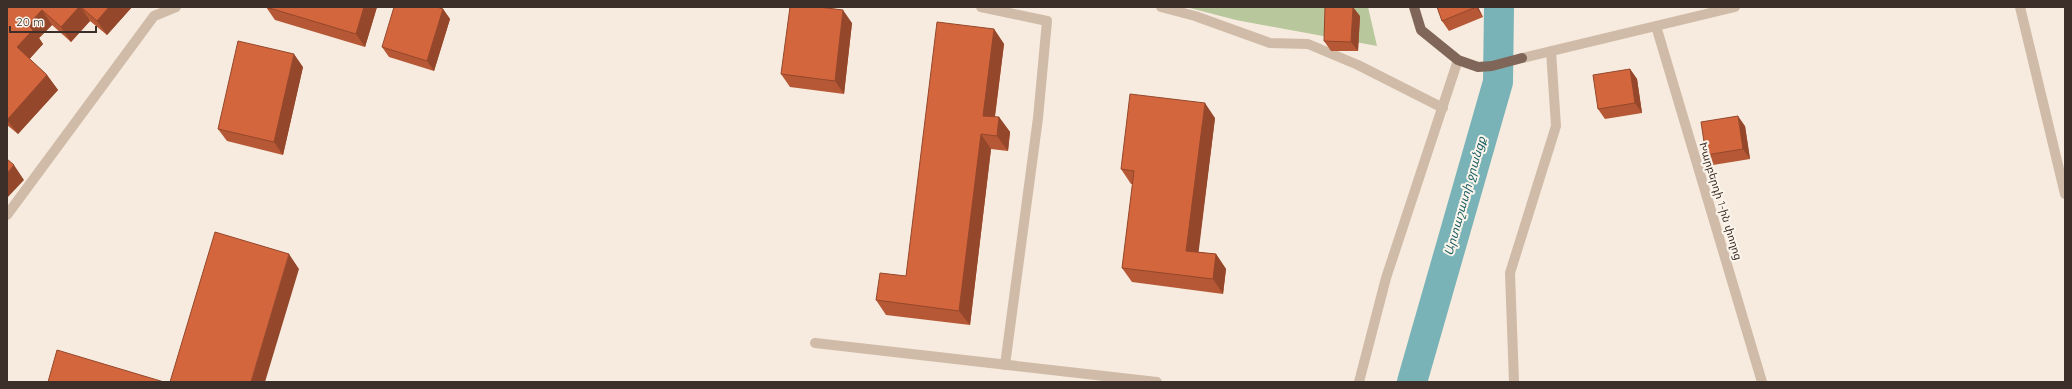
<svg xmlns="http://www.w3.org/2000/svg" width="2072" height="389" font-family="Quicksand,'Noto Sans Armenian',sans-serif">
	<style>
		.green { fill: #b8c79c }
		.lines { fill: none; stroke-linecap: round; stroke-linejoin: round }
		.canal { stroke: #79b3b7; stroke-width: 30 }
		.minor { stroke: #d0bba8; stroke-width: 10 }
		.major { stroke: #806658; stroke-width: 10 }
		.wall { fill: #b65835 }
		.shaded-wall { fill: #94472b }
		.building { fill: #d4663e; stroke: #94472b }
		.labels { text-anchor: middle; stroke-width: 4; stroke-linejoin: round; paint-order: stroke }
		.street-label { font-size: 11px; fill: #3c2f29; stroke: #fcf5ec }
		.water-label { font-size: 12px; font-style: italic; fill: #195d63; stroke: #fcf5ec }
	</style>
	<rect width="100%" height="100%" fill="#f6ebde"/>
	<!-- green -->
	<path class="green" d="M1186,7h182l9,39 -141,-26z"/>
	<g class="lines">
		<!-- canal -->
		<path class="canal" d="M1412,382l86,-300 1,-75"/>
		<!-- minor -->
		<path class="minor" d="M981,7l66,14 -9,97 -33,247
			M1161,7l34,9 75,27 38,1 50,21 85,43
			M2020,7l45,187
			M1656,26l106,356
			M1522,58l213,-51
			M7,215l147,-199 22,-9
			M815,343l342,39
			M1359,382l27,-104 72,-218
			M1514,382l-4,-109 46,-147 -5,-75"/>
		<!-- major -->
		<path class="major" d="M1414,7l7,23 37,30 20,7 14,-1 30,-8"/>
	</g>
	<!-- wall -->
	<path class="wall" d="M7,7h125l-25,28 -17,-14 -19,21 -19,-17 -13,13 4,6 -14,15 18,16 11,15 -40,44 -11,-9z
		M266,7h111l-12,40 -90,-27z
		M1437,7h41l5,10 -34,14 -7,-10z
		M443,9l7,10 -16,52 -45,-14 -7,-10z
		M1360,16l-2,35h-27l-7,-10z
		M852,23l-8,71 -54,-7 -9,-13z
		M994,29l10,15 -9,73h4l11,15 -2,19 -17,-2 -21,176 -84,-10 -10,-15 30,-24z
		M303,67l-20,88 -56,-14 -9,-12z
		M1630,69l7,10 5,34 -37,6 -7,-10z
		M1215,118l-17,134 18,2 10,15 -3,25 -91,-12 -10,-14 11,-84h-2l-10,-15z
		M1745,126l5,33 -37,6 -7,-10z"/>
	<!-- shaded-wall -->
	<path class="shaded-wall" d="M79,7h2l9,14 -19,21 -10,-15z
		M109,7h23l-25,28 -10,-14z
		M364,7h13l-12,40 -9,-13z
		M1353,7l7,9 -2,35 -7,-9z
		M1476,7h2l5,10z
		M443,9l7,10 -16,52 -7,-10z
		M42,10l10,15 -13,13 4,6 -16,18 -10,-15 11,-22z
		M843,10l9,13 -8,71 -9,-13z
		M994,29l10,15 -11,86 -10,-14z
		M294,54l9,13 -20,88 -9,-13z
		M1630,69l7,10 5,34 -7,-10z
		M47,75l11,15 -40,44 -11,-14z
		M1205,103l10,15 -18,147 -11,-14z
		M1738,116l7,10 5,33 -7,-10z
		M999,117l11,15 -2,19 -11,-15z
		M981,134l10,15 -21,176 -11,-14z
		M14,165l10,15 -17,18v-25z
		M289,254l10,15 -34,113h-14z
		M1216,254l10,15 -3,25 -10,-15z"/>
	<!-- building -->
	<path class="building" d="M7,7h72l-18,20 -19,-17 -14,15 5,5 -16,17 30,28 -40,45z
		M81,7h28l-12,14z
		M266,7h98l-8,27z
		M394,7h43l6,2 -16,52 -45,-14z
		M790,7h29l24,3 -8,71 -54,-7z
		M1325,7h28l-2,35 -27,-1z
		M1437,7h39l-34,14z
		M937,22l57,7 -11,87 16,1 -2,19 -16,-2 -22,177 -83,-11 4,-27 26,3z
		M238,41l56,13 -20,88 -56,-13z
		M1630,69l5,34 -37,6 -5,-34z
		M1130,94l75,9 -19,148 30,3 -3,25 -91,-11 12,-97 -13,-2z
		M1738,116l5,33 -37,6 -5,-33z
		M7,159l7,6 -7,8z
		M215,232l74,22 -38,128h-81z
		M57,350l107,32h-116z"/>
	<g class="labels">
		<!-- street labels -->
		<g class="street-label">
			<text transform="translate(1721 201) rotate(73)" y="4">Խարբերդի 1-ին փողոց</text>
		</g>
		<!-- water labels -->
		<g class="water-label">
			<text transform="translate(1465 196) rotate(-74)" y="4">Արտաշատի ջրանցք</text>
		</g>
	</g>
	<!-- border -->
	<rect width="2072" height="389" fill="none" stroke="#3c2f29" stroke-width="16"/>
	<!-- scale -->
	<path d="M10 26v6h86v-6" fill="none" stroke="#3c2f29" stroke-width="2"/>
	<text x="16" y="26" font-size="12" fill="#3c2f29" stroke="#fcf5ec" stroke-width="3" paint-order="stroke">20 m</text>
</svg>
